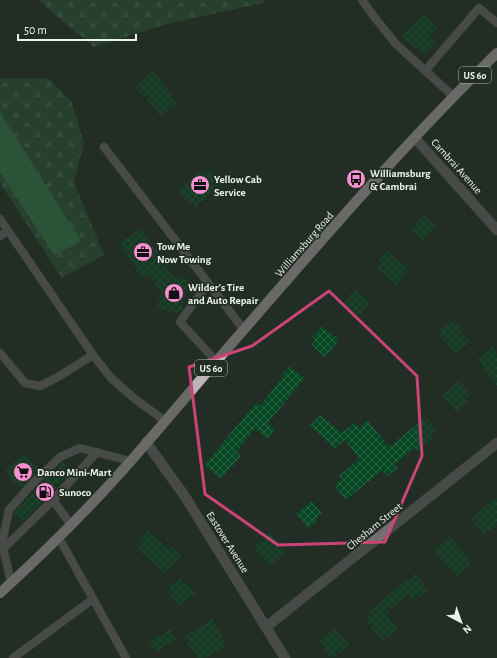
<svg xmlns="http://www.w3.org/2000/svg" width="497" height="658" font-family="'Alegreya Sans',sans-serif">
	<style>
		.forest { fill: url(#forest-firs) }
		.water { fill: #348150 }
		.building { fill: url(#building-cross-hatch) }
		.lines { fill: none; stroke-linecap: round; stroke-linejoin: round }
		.service-casing { stroke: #3e4941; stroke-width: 9 }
		.minor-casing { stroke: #3e4941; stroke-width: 11 }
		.primary-casing { stroke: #3e4941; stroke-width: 11 }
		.service { stroke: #746e72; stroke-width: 8 }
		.minor { stroke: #746e72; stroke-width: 10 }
		.primary { stroke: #bfb3ba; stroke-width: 10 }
		.marked { fill: none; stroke: #ca4478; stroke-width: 3; stroke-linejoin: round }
		.labels { text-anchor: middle; stroke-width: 3.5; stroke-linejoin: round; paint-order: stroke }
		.shield { fill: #222d25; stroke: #afb8b2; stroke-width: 1 }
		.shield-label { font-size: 10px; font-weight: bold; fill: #ecf3ee }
		.street-label { font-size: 11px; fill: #ecf3ee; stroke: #222d25 }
		.poi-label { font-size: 11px; font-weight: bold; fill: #ecf3ee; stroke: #222d25; text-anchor: start }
	</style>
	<defs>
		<pattern id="forest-firs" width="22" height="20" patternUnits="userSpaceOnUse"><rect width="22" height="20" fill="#2d573b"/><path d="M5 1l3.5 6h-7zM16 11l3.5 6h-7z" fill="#4c7058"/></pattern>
		<pattern id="building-cross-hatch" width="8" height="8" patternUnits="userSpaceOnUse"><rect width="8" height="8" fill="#074724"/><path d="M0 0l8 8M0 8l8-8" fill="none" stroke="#2b6244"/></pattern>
	</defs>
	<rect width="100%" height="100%" fill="#222d25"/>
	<!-- forest -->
	<path class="forest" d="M39,0h226l-2,3 -96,21 -73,23 -34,-28z
		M0,78h48l23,23 13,42 -10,39 30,73 -42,23 -62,-95z"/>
	<!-- water -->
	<path class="water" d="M0,112l81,129 -27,14 -54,-83z"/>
	<!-- building -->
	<path class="building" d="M423,14l14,13 -8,8 7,8 -11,12 -8,-8 -2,1 -13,-13z
		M154,71l23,33 -17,12 -16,-22 -2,1 -7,-10z
		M208,169l9,9 -5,4 5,5 -22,21 -17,-17 22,-21 3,3z
		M424,215l12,11 -14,15 -11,-11z
		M141,228l32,48 15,3 -7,32 -2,2 -22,-4 4,-18 -12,-16 -6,4 -24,-36z
		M387,251l22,18 -13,16 -19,-16 4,-5 -2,-3z
		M355,289l15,13 -12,14 -3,-3 -1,2 -13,-10z
		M453,318l9,10 -3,3 11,11 -14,12 -18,-21z
		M322,326l17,14 -14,17 -14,-12 4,-4 -3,-3z
		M492,347l5,7v32l-20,-27z
		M290,366l15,12 -37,45 7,7 -8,9 -12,-10 -19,23 5,4 -20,23 -17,-14 52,-62 4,3 23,-30 -1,-1z
		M459,381l11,14 -6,4 3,3 -11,10 -14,-17z
		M320,415l22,18 13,-11 4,6 8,-8 22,27 37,-30 10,13 -4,4 2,3 -16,14 -3,-3 -20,16 3,4 -11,8 -4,-6 -37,30 -12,-15 7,-6 -2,-3 20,-17 -14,-19 -11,9 -9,-10 -15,-13z
		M23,454l16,16 -18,19 -15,-14 2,-2 -3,-2z
		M63,462l9,9 -50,51 -8,-8v-1l23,-26z
		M497,497v27l-13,11 -13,-17z
		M311,501l11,12 -6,5 2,2 -10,8 -12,-14z
		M148,531l22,18 2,-2 9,9 -16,17 -27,-23 5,-6 -3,-3z
		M269,533l17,19 -16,14 -17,-19z
		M450,537l22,26 -15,14 -23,-27z
		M416,573l12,17 -15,11 -5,-6 -22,18 12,15 -16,13 -17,-22 5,-4 -2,-2 21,-18v-1z
		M180,579l4,6 3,-3 8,12 -17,12 -12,-18z
		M212,619l11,18 -1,2 4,6 -5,5 -17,8h-7l-13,-21z
		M335,628l14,17 -17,13 -13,-17z
		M170,629l6,11 -20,12 -7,-10z"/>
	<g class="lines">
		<defs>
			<path id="service" d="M362,0l13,18 21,26 57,52
				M425,71l54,-63 18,15
				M104,147l140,183
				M0,219l93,136 18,23 24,21 30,22
				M0,236l7,-5
				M208,283l-28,39 36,39
				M0,353l25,30 15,3 18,-9 35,-22
				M53,500l18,25
				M59,538l67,120
				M3,549l50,-49 44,-48
				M11,582l-9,-39 7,-33 24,-27 27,-26 20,-9 50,13
				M13,658l80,-59"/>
			<path id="minor" d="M415,138l82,92
				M146,442l38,53 101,163
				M266,627l231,-184"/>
			<path id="primary" d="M0,593c34,-31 66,-62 98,-96 40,-42 78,-89 116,-133 92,-106 183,-213 283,-311"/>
		</defs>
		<!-- service casing -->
		<use href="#service" class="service-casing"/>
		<!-- minor casing -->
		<use href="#minor" class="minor-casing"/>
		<!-- primary casing -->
		<use href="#primary" class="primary-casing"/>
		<!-- service -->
		<use href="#service" class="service"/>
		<!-- minor -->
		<use href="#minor" class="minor"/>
		<!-- primary -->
		<use href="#primary" class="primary"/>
	</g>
	<!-- marked area -->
	<path d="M0 0H497V658H0ZM329,291l88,85 5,80 -37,86 -107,3 -73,-51 -16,-127 63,-21z" fill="#222d25" fill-opacity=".55" fill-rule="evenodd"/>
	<path class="marked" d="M329,291l88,85 5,80 -37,86 -107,3 -73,-51 -16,-127 63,-21z"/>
	<!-- icons -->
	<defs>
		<symbol id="bus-disc" viewBox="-11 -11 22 22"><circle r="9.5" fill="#f690d0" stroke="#222d25"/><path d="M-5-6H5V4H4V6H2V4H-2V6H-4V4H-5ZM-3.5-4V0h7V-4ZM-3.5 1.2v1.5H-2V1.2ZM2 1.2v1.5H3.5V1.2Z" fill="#111"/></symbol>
		<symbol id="office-disc" viewBox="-11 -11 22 22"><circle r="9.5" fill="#f690d0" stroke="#222d25"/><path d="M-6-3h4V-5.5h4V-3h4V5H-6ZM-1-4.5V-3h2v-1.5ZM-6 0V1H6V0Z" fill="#111"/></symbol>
		<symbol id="shop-disc" viewBox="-11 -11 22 22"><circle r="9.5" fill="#f690d0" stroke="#222d25"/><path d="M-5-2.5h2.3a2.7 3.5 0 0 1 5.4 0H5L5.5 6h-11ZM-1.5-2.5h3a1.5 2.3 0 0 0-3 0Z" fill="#111"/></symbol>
		<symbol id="supermarket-disc" viewBox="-11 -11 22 22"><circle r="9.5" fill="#f690d0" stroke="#222d25"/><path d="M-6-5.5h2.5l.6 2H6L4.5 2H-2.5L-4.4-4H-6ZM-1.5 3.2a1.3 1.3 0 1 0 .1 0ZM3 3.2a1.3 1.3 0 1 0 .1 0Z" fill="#111"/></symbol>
		<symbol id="fuel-disc" viewBox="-11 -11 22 22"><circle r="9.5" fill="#f690d0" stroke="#222d25"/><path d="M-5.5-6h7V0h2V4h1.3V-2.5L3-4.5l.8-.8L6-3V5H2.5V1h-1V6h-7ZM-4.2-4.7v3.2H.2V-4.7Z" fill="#111"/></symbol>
	</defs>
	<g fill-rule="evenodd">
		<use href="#bus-disc" x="345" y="168" width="22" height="22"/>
		<use href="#office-disc" x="189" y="174" width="22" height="22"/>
		<use href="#office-disc" x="132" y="241" width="22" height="22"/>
		<use href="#shop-disc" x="163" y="282" width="22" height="22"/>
		<use href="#supermarket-disc" x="12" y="461" width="22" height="22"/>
		<use href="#fuel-disc" x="34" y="481" width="22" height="22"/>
	</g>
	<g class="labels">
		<!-- shield labels -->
		<g class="shield">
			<rect x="459" y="67" width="32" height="16" rx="3"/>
			<rect x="195" y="360" width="32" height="16" rx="3"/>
		</g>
		<g class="shield-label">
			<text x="475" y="79">US 60</text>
			<text x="211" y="372">US 60</text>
		</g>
		<!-- street labels -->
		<g class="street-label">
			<text transform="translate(457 166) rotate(48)" y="4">Cambrai Avenue</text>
			<text transform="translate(304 244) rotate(-49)" y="4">Williamsburg Road</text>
			<text transform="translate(374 526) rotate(-39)" y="4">Chesham Street</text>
			<text transform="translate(228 542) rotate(58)" y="4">Eastover Avenue</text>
		</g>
		<!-- poi labels -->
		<g class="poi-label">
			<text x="370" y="177">Williamsburg<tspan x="370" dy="13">&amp; Cambrai</tspan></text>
			<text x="214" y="183">Yellow Cab<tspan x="214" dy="13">Service</tspan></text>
			<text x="157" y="250">Tow Me<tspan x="157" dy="13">Now Towing</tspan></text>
			<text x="188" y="291">Wilder's Tire<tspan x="188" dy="13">and Auto Repair</tspan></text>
			<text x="37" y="476">Danco Mini-Mart</text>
			<text x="59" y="496">Sunoco</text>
		</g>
	</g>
	<!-- north arrow -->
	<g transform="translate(461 622) rotate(139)" stroke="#222d25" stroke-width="3" paint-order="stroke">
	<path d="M0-3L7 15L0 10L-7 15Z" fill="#ecf3ee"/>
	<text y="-6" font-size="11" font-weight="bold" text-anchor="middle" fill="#ecf3ee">N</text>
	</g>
	<!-- scale -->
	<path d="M18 34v6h118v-6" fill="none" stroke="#ecf3ee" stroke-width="2"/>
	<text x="24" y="34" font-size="12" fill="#ecf3ee" stroke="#222d25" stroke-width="3" paint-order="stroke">50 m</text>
</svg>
